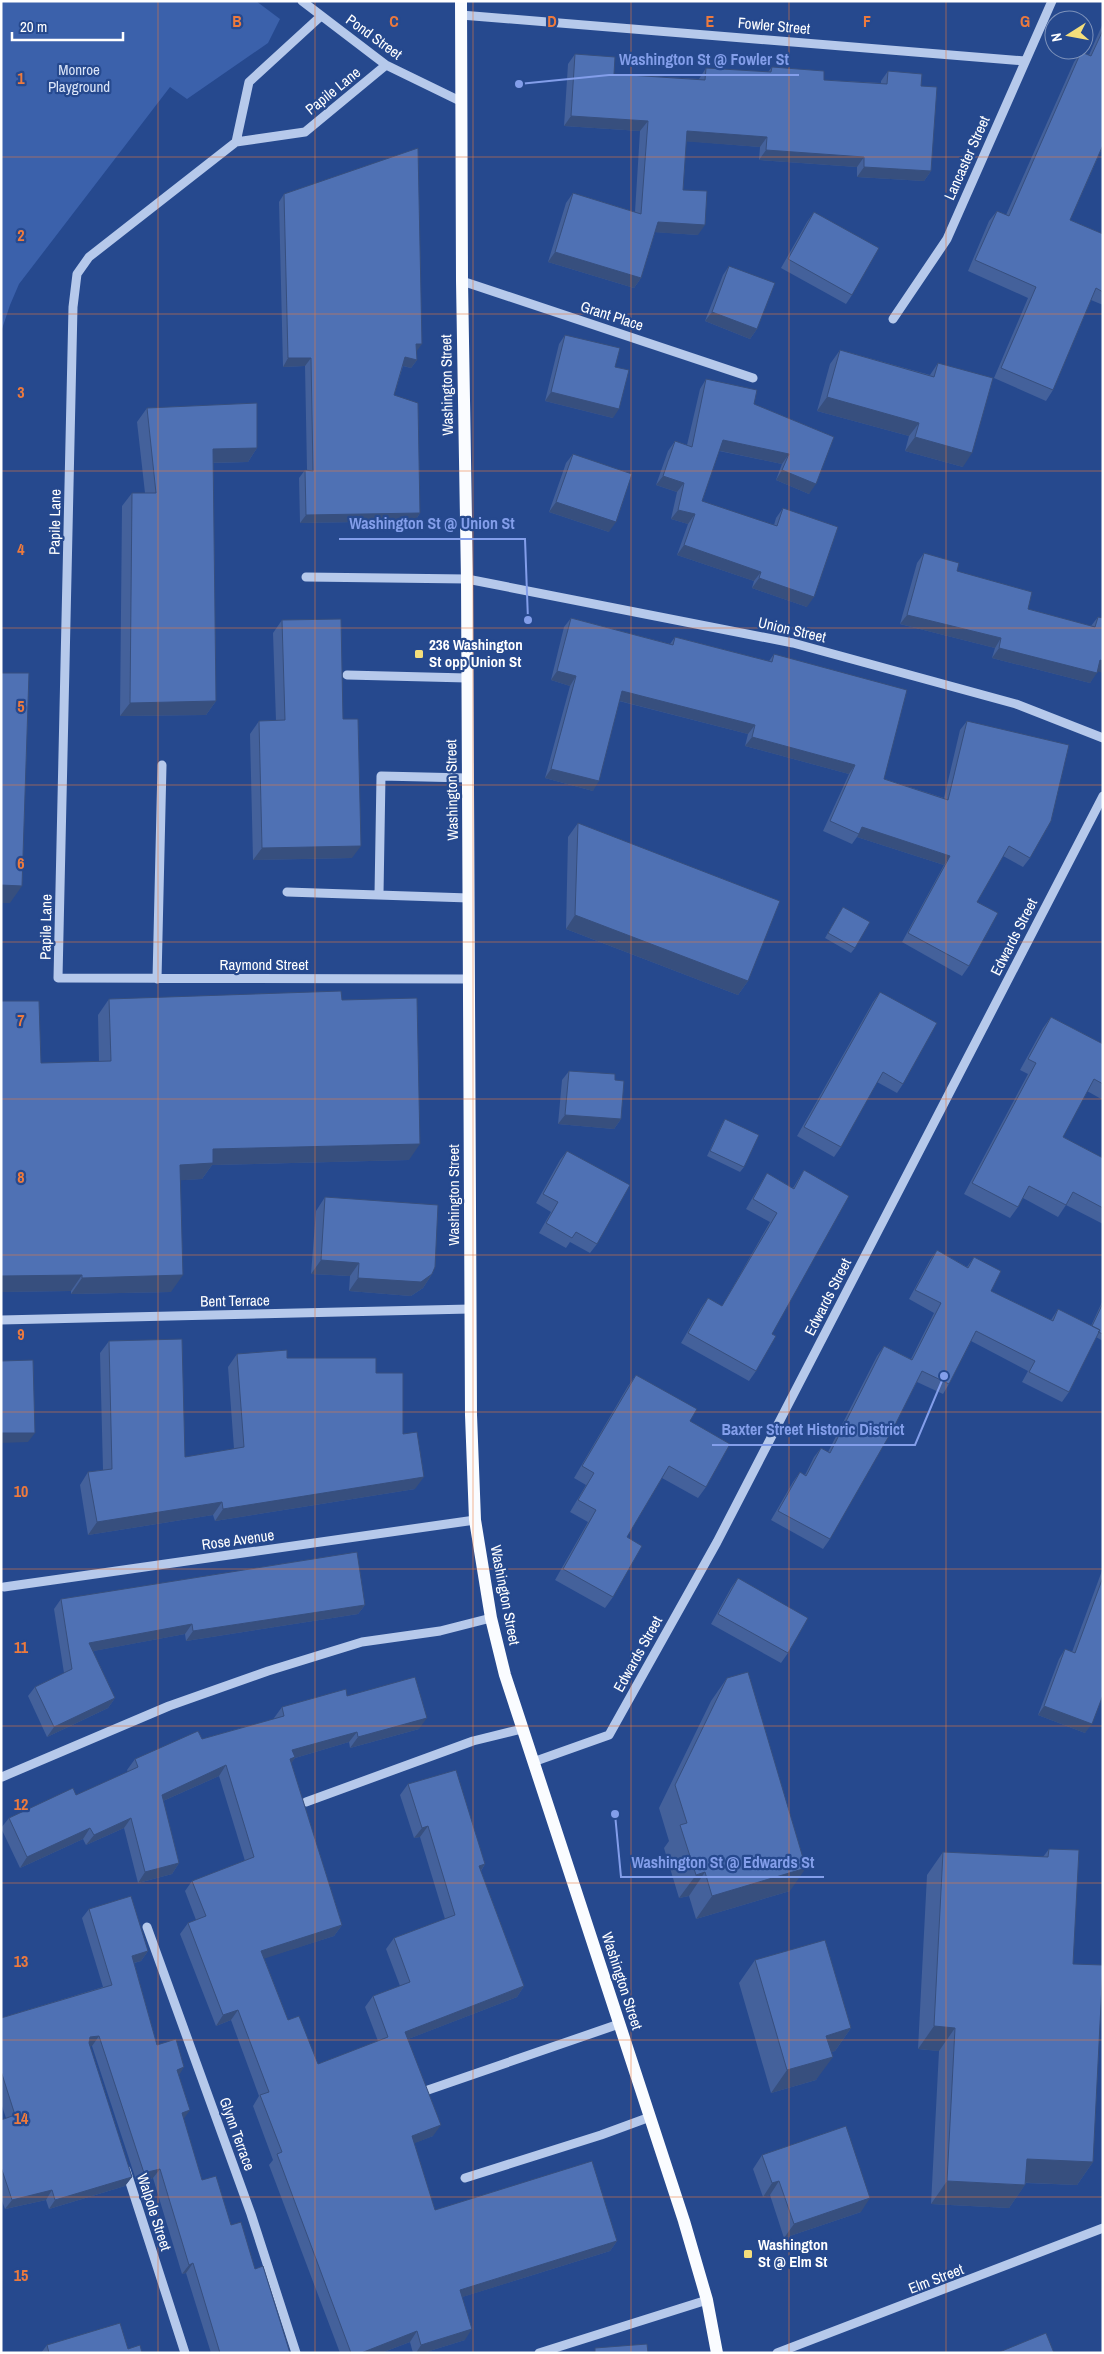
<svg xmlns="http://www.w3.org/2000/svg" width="1104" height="2354" font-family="'Archivo Narrow',sans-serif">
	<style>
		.green { fill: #3b61ab }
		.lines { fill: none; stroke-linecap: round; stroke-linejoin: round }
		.minor { stroke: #b6c9eb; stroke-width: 9 }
		.major { stroke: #fafcff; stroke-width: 12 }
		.wall { fill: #44619b }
		.shaded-wall { fill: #374f7e }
		.building { fill: #4f71b4; stroke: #374f7e }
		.grid { fill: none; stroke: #ed7a3d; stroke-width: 1; stroke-opacity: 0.55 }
		.poi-dot { fill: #f4de7b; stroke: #26498e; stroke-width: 2 }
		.labels { text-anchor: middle; stroke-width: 4.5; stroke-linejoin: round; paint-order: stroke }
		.street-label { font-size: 15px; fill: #fff; stroke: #26498e }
		.park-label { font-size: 15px; fill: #dbe5f8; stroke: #26498e }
		.poi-label { font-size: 15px; font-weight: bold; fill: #fff; stroke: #26498e; text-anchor: start }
		.grid-label { font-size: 16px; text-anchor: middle; font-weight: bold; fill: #ed7a3d; stroke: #26498e; stroke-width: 4.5; stroke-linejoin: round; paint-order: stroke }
		.leader { fill: none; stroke: #839eea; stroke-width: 2 }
		.callout-dot { fill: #839eea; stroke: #26498e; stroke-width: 2 }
		.callout-label { font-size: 16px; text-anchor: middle; font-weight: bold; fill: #839eea; stroke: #26498e; stroke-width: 4.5; stroke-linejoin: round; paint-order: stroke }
	</style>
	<rect width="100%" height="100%" fill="#26498e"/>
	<!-- green -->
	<path class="green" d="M1,1h255l24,18 -12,24 -81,56 -17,-12 -151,197 -9,21 -9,27z"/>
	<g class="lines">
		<!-- minor -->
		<path class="minor" d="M302,1l84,64 74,36
			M461,15l564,46
			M386,65l-81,67 -69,10 -147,115 -12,17 -4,33 -15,671 411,1
			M236,142l13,-60 72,-66
			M462,281l291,97
			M893,319l54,-80 105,-238
			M306,577l161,2 326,64 223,61 87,34
			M347,675l120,3
			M287,892l182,6
			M379,894l2,-118 87,2
			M157,979l5,-214
			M1,1320l469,-11
			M4,1587l471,-67
			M533,1762l76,-27 108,-193 386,-746
			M2,1777l167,-71 99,-35 94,-29 78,-11 51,-13
			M306,1802l167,-61 49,-12
			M147,1927l104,287 45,139
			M428,2090l191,-66
			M126,2170l59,183
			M465,2178l136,-43 49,-18
			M539,2353l168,-53
			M777,2353l326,-125"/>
		<!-- major -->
		<path class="major" d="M461,1l1,280 5,298 4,836 4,105 16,98 14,57 179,546 23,79 10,53"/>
	</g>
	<!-- wall -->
	<path class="wall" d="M1103,23v123l-33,74 33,14v71l-12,-5 -38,90 -7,11 -52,-23 34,-80 -60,-27 21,-50 8,-10 9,4 68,-153 7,-10 8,3z
		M575,54l39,20 85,5 7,-11 62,4 4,-5 52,13 57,3v-2l7,-10 33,15 10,85 -7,10 -67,-4v-10l-98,-7 1,-13 -74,-6 -3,49 15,45 -43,-3 -14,46 -7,10 -86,-26 18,-59 7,-10 62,19 5,-81 -76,-5 4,-62z
		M284,194l132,158 1,8 -6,8 -8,-2 -9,29 26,118 -5,8 -115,2 -1,-45 6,-8h2l-2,-104 -22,1 -4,-165z
		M814,212l38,83 -6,9 -65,-36 26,-46z
		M729,266l28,63 -7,10 -45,-18 18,-46z
		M565,335l50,32 -2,51 -68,-17 14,-57z
		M840,350l90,25 8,-12 25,104 -58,-16 4,-15 -92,-25 13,-47z
		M706,379l48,25 80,33 -25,57 -33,-14 6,-16 -63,-13 -17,50 72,24 2,-7 7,-10 24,99 -55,-19 2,-7 -77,-26 11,-31 -17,-5 6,-27 -21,-7 12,-34 7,-10 12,4 13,-56z
		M147,408l110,40 -9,14 -35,1 3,238 -10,14 -86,1 2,-210 10,-13h13l-8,-71z
		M573,454l36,78 -60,-20 17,-49z
		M924,553l104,56 63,17 7,-9 -1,54 -7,12 -98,-25 3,-10 -95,-24 17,-61z
		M571,618l99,26 5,-7 94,24 5,-7 110,125 60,19 16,-68 7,-9 63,137 -7,9 -20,-11 -26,46 -8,64 -7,10 -60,-34 42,-77 -87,-28 -5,7 -29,-13 26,-57 -104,-28 3,-12 -129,-33 -26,90 -48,-13 25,-92 -19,-6 13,-53z
		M282,620l61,99 9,139 -99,2 -3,-126 9,-13h17l-3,-88z
		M578,823l170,158 -10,14 -172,-66 2,-92z
		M843,907l12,41 -4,5 -26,-15z
		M880,992l23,92 -6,9 -20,-11 -36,65 -7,10 -37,-21 76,-134z
		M109,999l233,1 67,160 -197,5 -10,14 -22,1 -9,112 -100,2v-3l-70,1v-291l40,62 58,-1 -1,-47z
		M1051,1017l52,27v56l-16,-9 -24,46 40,21v66l-37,-19 -8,12 -35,-19 -5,9 -8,11 -46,-24 64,-120 -8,-4 23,-42z
		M569,1071l46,9 6,39 -7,10 -56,-5 4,-44z
		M725,1119l19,48 -4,5 -33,-16 15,-32z
		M567,1151l30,93 -7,9 -20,-11 -4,6 -27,-15 12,-21 -15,-9 24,-43z
		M804,1170l-32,164 -16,37 -7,10 -68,-38 20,-35 7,-10 14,8 48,-84 -24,-13 15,-26 6,-10 26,15z
		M325,1197l107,77 -9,14 -12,8 -62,-5 1,-15 -39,-2 5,-63z
		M937,1250l30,17 7,-10 17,34 60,29 7,-11 33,17 12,-26v41l-7,-4 -27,55 -7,10 -40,-20 6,-11 -57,-30 -22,43 -6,10 -26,-12 -87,157 -7,10 -52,-29 22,-38 7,-10 5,3 9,-18 7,-9 7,4 49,-96 7,-10 27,13 23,-46 -25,-14 21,-39z
		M109,1341l76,116 49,-8 -6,-82 9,-13 50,4 89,15 27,61 12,55 -200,32 -2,-6 -125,20 -8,-50 8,-13 15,-2 -3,-117z
		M636,1375l54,46 16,66 -8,11 -36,-20 -35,59 -14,60 -8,11 -50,-28 33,-58 -18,-10 16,-27 -12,-7 54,-92z
		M1103,1568v127l-18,38 -47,-18 21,-56 6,-10 7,3z
		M738,1578l50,75 -7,10 -70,-39 20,-36z
		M61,1599l304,6 -7,9 -172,27 -1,-7 -92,17 22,47 -7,10 -61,29 -19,-41 7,-9 29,-14 -10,-64z
		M727,1678l63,213 -94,28 -7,-23 -10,2 -15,-50 5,-7 -10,-33 52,-107z
		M347,1696l72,33 -69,19 -1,-6 -54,16 -4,5 51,162 -8,11 -70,22 24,62 30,44 60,-23 -13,-34 8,-11 27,-10 -14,-37 8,-11 51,-19 -25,-82 -6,1 -14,-43 8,-11 77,80 -4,7 43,115 -7,11 -109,42 25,97 -19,7 21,67 182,31 -7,10 -148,46 3,43 -42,13h-10l-3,-11 -29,11h-41l-71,-188 4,-5 -20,-54 6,-10 -28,-76 -15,6 -36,-92 8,-11 8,-3 -11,-29 7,-10 53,-20 -26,-85 -56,25 16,62 -7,11 -34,9 -14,-55 -38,17 -3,-6 -63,29 -19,-40 8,-10 67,-23 52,-23 -1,-2 8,-11 67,-20 72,-20v-1l8,-11z
		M1049,1849l24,115 20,198 -16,23 -51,-2 -17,25 -78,-4 8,-153 -21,-2 9,-174 16,-23 100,5z
		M89,1909l59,42 -7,10 -7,2 23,82 22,30 4,44 19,61 29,45 24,44 35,84h-79l-25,-80 -4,1 -29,-96 -16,5 -45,-137h-2l42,131 -7,9 -76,23 -3,-9 -41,9 -4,-11v-78l5,-2 -5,-15v-85l102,-31 -21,-69z
		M755,1960l96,68 -16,23 -4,1 -15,28 -45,13 -32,-110z
		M762,2155l99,57 -77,26 -14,-43 -7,2 -10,-28z
		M47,2345l81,4 14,4h-101z"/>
	<!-- shaded-wall -->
	<path class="shaded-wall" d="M571,116l77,5 -8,10 -76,-5z
		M687,131l80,6 -7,10 -80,-6z
		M766,150l98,7 -7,10 -98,-7z
		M864,167l67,4 -7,10 -67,-4z
		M658,222l47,3 -7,10 -47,-3z
		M555,252l86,26 -7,10 -86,-26z
		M712,312l45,17 -7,10 -45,-18z
		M416,344h6l-6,8z
		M405,357l12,3 -6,8 -11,-3z
		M288,358h23l-6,8 -22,1z
		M551,392l68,17 -6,9 -68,-17z
		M827,397l92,26 -10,13 -92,-25z
		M915,437l57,16 -9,14 -58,-16z
		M723,440l66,14 -7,10 -66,-14z
		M257,448l-9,14 -45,1 10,-14z
		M782,470l34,14 -7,10 -33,-14z
		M663,476l21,7 -7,9 -21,-7z
		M556,502l60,20 -7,10 -60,-20z
		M678,510l17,4 -7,10 -17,-5z
		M420,513l-5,8 -115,2 6,-8z
		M684,545l77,27 -7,9 -77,-26z
		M759,578l55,19 -7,10 -55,-19z
		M907,615l94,23 -6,10 -95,-24z
		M999,648l98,25 -7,10 -98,-25z
		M1100,660l3,1v12l-10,-3z
		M557,671l19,5 -6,10 -19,-6z
		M622,691l133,34 -7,9 -132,-34z
		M216,701l-10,14 -86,1 10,-13z
		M752,737l103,28 -6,9 -104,-28z
		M551,769l48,12 -6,10 -48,-13z
		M862,827l88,29 -6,9 -87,-28z
		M361,846l-9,12 -99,2 9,-12z
		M1,885l21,1 -12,17h-9z
		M575,915l173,66 -10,14 -172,-66z
		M565,1115l56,4 -7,10 -56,-5z
		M420,1144l-11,16 -197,5 -10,14 -33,2 11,-16 33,-16z
		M321,1260l38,3 -9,13 -39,-2z
		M432,1274l-9,14 -12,8 -62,-5 9,-13z
		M82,1275l-11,16 -70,1v-16z
		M183,1275l-12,17 -100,2 11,-16z
		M1,1433h34l-7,9 -27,1z
		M424,1477l-9,12 -200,32 8,-12z
		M222,1502l-9,13 -125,20 9,-13z
		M365,1605l-7,9 -172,27 7,-10z
		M192,1624l-7,10 -102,19 6,-10z
		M115,1698l-7,10 -61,29 7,-10z
		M1044,1706l48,18 -7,9 -47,-18z
		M427,1718l-8,11 -69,19 8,-11z
		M357,1732l-8,10 -54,16 -7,10 4,-18z
		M226,1765l-7,11 -65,29 8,-10z
		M131,1818l-7,10 -38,17 8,-10z
		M428,1826l-8,11 -6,1 8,-10z
		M90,1828l-7,11 -63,29 7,-11z
		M179,1863l-7,11 -34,9 7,-11z
		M485,1864l-7,11 1,-9z
		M806,1868l-16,23 -94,28 16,-23z
		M705,1872l-16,24 -10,2 17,-23z
		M342,1925l-8,11 -80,26 7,-11z
		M148,1951l-7,10 -16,4 7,-9z
		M524,1986l-7,11 -119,46 7,-11z
		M238,2010l-7,10 -15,6 7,-11z
		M934,2026l21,2 -16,23 -21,-2z
		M851,2028l-16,23 -25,8 16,-23z
		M99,2036l-7,10h-8l6,-9z
		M833,2057l-17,23 -45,13 16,-23z
		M184,2067l-6,10 -1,-7z
		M190,2110l-7,10 -1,-7z
		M441,2125l-8,11 -28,11 7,-11z
		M1027,2159l66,3 -16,23 -66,-3z
		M160,2169l-7,9 -16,5 7,-10z
		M132,2177l-7,9 -76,23 6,-9z
		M779,2181l-9,14 -7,2 9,-14z
		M947,2181l78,4 -16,23 -78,-4z
		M52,2190l-6,10 -41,9 7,-9z
		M870,2198l-9,14 -77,26 10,-14z
		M617,2241l-7,10 -157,49 7,-10z
		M193,2263l-7,10 -4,1 7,-9z
		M472,2329l-7,11 -42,13h-7l5,-8z
		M417,2331l-7,11 -29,11h-20z"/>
	<!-- building -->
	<path class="building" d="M1103,30v115l-33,75 33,14v58l-7,-4 -43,102 -52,-22 35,-81 -61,-27 22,-49 12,5 72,-164 10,4z
		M575,54l40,3 -1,17 91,6 1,-12 65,4 1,-5 52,4v9l63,4 1,-13 34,3 -1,12 16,1 -6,84 -67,-4v-10l-98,-7 1,-13 -80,-6 -4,59 24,1 -2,34 -47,-3 -17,56 -86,-26 18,-59 68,21 7,-93 -77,-5z
		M418,148l4,196h-6l1,16 -12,-3 -11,38 24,8 2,110 -114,2 -1,-45 8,1 -2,-113h-23l-4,-164z
		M814,212l65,36 -27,47 -64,-36z
		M729,266l46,17 -18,46 -45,-17z
		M565,335l55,13 -5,19 14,3 -10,39 -68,-17z
		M840,350l94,27 4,-14 55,15 -21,75 -57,-16 4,-14 -92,-26z
		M706,379l51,11 -3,14 80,33 -18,47 -34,-14 7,-16 -66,-14 -21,61 75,25 6,-18 55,19 -24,70 -55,-19 2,-6 -77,-27 11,-31 -17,-4 6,-27 -21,-7 12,-35 17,6z
		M257,403v45l-44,1 3,252 -86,2 2,-210h24l-9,-85z
		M573,454l59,20 -16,48 -60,-20z
		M924,553l35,10 -2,8 75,21 -4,17 67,18 3,-10 5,1v43l-3,-1 -3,13 -98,-25 2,-10 -94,-23z
		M571,618l102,27 2,-8 97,25 2,-8 133,36 -23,89 64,21 19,-79 102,24 -18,76 -21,37 -21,-12 -32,56 21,11 -29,53 -61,-33 42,-77 -88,-29 -3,7 -29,-13 25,-56 -103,-28 3,-12 -133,-34 -23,90 -48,-12 25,-93 -19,-5z
		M341,619l2,100h15l3,127 -99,2 -3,-127 26,-1 -3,-100z
		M1,673h28l-7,213 -21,-1z
		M578,823l202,78 -32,80 -173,-66z
		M843,907l27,15 -15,26 -27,-15z
		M341,991l1,9 75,-2 3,146 -207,5v14l-33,2 3,110 -101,3v-3l-81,1v-275h38l2,62 70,-2 -2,-62z
		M880,992l57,31 -34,61 -20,-12 -42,75 -37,-20z
		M1051,1017l52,27v40l-9,-5 -31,58 40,21v50l-30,-16 -7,13 -37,-19 -11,21 -46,-24 64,-120 -8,-4z
		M569,1071l46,3v6l9,1 -3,38 -56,-4z
		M725,1119l34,16 -15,32 -34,-16z
		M567,1151l63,34 -33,59 -21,-12 -4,6 -26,-15 12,-21 -15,-8z
		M804,1170l45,26 -77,138 4,2 -20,35 -68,-38 20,-35 14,8 55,-93 -24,-14 14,-26 27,16z
		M325,1197l113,8 -3,62 -3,7 -11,8 -63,-4 1,-15 -38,-3z
		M937,1250l31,18 6,-11 27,14 -10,20 62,30 5,-12 42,21 -31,62 -40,-20 6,-11 -59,-30 -27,53 -27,-13 -29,58 -63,110 -52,-28 22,-39 6,4 15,-28 9,5 54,-107 28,14 29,-57 -26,-13z
		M1103,1303v31l-5,-2 2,-2 -8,-4z
		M182,1339l3,118 59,-10 -7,-93 50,-4v8h89v15h27v61l14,-2 7,45 -201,32 -1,-7 -125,20 -9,-50 24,-3 -3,-128z
		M33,1360l2,73h-34v-72z
		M636,1375l61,34 -7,12 40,23 -24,43 -37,-21 -42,71 15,9 -29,51 -50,-28 33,-59 -18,-10 16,-27 -12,-7z
		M357,1552l8,53 -172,26 -1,-7 -103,19 26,55 -61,29 -19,-40 37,-18 -11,-70z
		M1103,1577v118l-11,29 -48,-18 21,-57 10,4z
		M738,1578l70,40 -20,35 -70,-39z
		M748,1672l58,196 -94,28 -7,-24 -9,3 -16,-50 7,-2 -12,-38 52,-107z
		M415,1677l12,41 -69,19 -1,-5 -65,18 3,7 -5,2 52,166 -81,26 27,69 11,-4 19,48 70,-27 -15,-41 37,-14 -16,-44 61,-23 -27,-89 -6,2 -14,-44 48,-14 29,94 -6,2 45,120 -119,46 36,93 -29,11 23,74 157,-49 25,80 -157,49 12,39 -51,16 -4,-14 -56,22h-10l-74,-199 5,-2 -22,-57 9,-3 -31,-82 -15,5 -35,-92 18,-7 -14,-35 62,-24 -28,-92 -64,30 17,68 -34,9 -14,-54 -37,17 -4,-7 -63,29 -18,-39 64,-30 3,7 62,-28 -3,-8 63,-28 4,8 82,-23 -2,-9 64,-18 1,7z
		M1049,1849l30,1 -6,114 30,1 -10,197 -66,-3 -2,26 -78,-4 8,-153 -21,-2 9,-174 105,5z
		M131,1896l17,55 -16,5 25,89 19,-6 8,28 -7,3 13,40 -8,3 20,67 14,-4 15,49 10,-3 14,47 8,-3 27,87h-70l-27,-90 -4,2 -29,-96 -16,4 -45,-137 -9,1 -1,6 43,134 -77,23 -3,-10 -40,10 -11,-33v-47l14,-5 -14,-44v-53l111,-33 -23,-76z
		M825,1940l26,88 -25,8 7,21 -46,13 -32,-110z
		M846,2126l24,72 -76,26 -15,-43 -7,2 -10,-28z
		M120,2323l8,26 12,-4 2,8h-93l-2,-8z
		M1046,2333l8,20h-57z
		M647,2344l1,9h-53v-5z"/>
	<!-- grid -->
	<path class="grid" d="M158,1v2352M315,1v2352M473,1v2352M631,1v2352M789,1v2352M946,1v2352M1,157h1102M1,314h1102M1,471h1102M1,628h1102M1,785h1102M1,942h1102M1,1099h1102M1,1255h1102M1,1412h1102M1,1569h1102M1,1726h1102M1,1883h1102M1,2040h1102M1,2197h1102"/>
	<!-- markers -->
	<g class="poi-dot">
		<rect x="414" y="649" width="10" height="10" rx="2.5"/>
		<rect x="743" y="2249" width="10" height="10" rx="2.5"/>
	</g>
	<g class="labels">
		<!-- street labels -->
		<g class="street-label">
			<text transform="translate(774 26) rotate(5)" y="5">Fowler Street</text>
			<text transform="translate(374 37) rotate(36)" y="5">Pond Street</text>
			<text transform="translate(333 91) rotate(-39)" y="5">Papile Lane</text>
			<text transform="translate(967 158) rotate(-66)" y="5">Lancaster Street</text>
			<text transform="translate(612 316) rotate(18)" y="5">Grant Place</text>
			<text transform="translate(447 385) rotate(-91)" y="5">Washington Street</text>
			<text transform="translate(55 522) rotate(-89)" y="5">Papile Lane</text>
			<text transform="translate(792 630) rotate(13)" y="5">Union Street</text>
			<text transform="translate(452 790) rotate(-91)" y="5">Washington Street</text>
			<text transform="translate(46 927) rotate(-89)" y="5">Papile Lane</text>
			<text transform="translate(1014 937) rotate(-63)" y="5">Edwards Street</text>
			<text x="264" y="970">Raymond Street</text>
			<text transform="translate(454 1195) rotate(-90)" y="5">Washington Street</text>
			<text transform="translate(828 1297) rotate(-63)" y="5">Edwards Street</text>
			<text transform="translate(235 1301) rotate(-1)" y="5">Bent Terrace</text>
			<text transform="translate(238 1540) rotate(-8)" y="5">Rose Avenue</text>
			<text transform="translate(505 1595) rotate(79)" y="5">Washington Street</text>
			<text transform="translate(638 1654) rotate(-61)" y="5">Edwards Street</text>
			<text transform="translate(622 1981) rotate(72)" y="5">Washington Street</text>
			<text transform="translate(237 2134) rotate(70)" y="5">Glynn Terrace</text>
			<text transform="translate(154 2212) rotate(72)" y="5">Walpole Street</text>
			<text transform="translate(936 2279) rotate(-21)" y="5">Elm Street</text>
		</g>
		<!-- park labels -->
		<g class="park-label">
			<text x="79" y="75">Monroe<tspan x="79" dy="17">Playground</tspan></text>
		</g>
		<!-- poi labels -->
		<g class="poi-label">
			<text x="429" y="650">236 Washington<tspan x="429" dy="17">St opp Union St</tspan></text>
			<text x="758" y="2250">Washington<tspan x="758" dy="17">St @ Elm St</tspan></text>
		</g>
	</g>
	<g class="grid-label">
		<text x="237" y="27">B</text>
		<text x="394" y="27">C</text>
		<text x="552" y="27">D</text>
		<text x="710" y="27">E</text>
		<text x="867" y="27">F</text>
		<text x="1025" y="27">G</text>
		<text x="21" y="84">1</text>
		<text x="21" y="241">2</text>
		<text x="21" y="398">3</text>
		<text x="21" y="555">4</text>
		<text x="21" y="712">5</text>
		<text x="21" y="869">6</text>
		<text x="21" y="1026">7</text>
		<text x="21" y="1183">8</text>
		<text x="21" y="1340">9</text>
		<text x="21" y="1497">10</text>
		<text x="21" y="1653">11</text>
		<text x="21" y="1810">12</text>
		<text x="21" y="1967">13</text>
		<text x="21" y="2124">14</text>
		<text x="21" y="2281">15</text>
	</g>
	<!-- callouts -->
	<path class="leader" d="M519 84L609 75H799M528 620L525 539H339M944 1376L915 1445H712M615 1814L621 1877H824"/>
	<g class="callout-dot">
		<circle cx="519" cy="84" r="5"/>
		<circle cx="528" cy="620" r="5"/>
		<circle cx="944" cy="1376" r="5"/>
		<circle cx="615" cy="1814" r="5"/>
	</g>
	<g class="callout-label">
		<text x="704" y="65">Washington St @ Fowler St</text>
		<text x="432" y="529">Washington St @ Union St</text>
		<text x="813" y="1435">Baxter Street Historic District</text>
		<text x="723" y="1868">Washington St @ Edwards St</text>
	</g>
	<!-- border -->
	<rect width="1104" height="2354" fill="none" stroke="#ffffff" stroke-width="5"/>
	<!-- north arrow -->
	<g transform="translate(1069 35) rotate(259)"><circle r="24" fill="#26498e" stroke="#7d92bb"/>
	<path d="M0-4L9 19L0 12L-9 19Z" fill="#f4de7b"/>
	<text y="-8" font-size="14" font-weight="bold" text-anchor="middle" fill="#ffffff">N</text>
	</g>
	<!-- scale -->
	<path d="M12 32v8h111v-8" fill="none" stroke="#ffffff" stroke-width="2.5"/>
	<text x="20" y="32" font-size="15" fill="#ffffff" stroke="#26498e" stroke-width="4" paint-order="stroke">20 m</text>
</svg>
